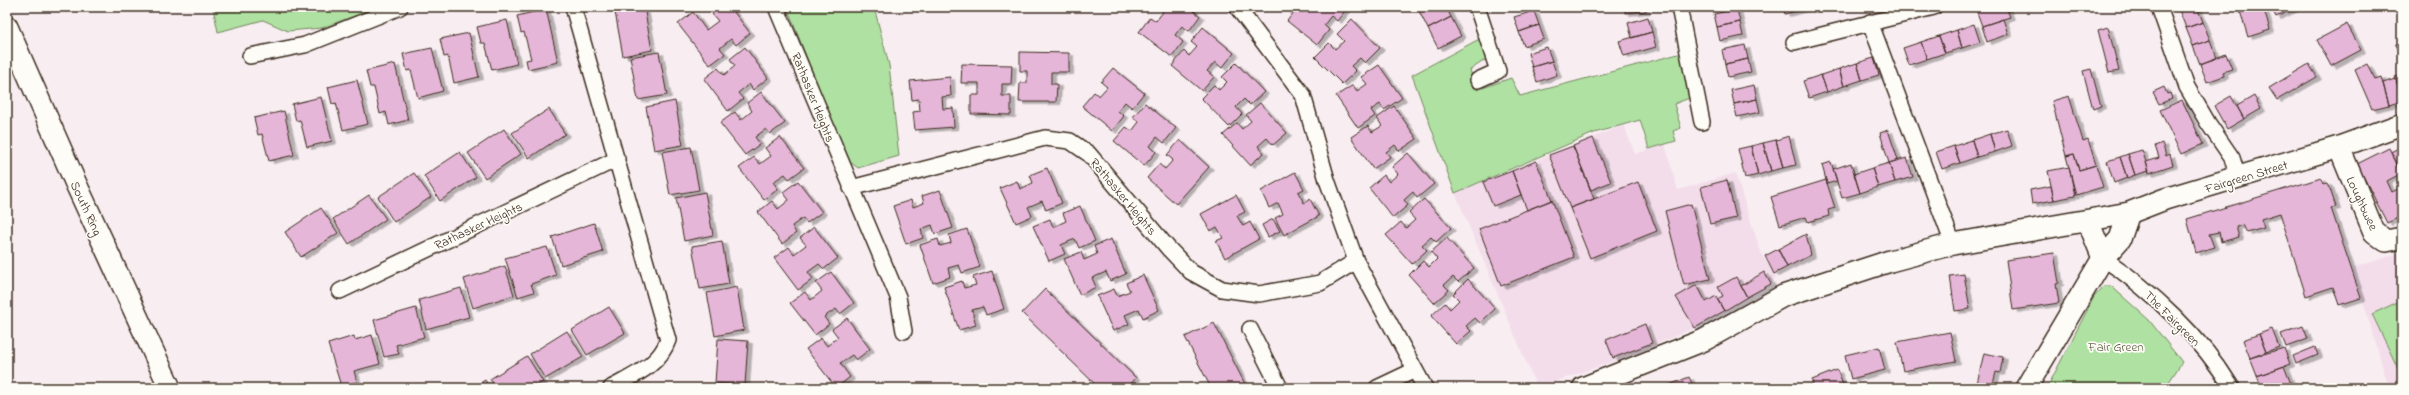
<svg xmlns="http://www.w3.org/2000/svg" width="2409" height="395" font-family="'Indie Flower',sans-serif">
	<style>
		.built { fill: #f3ddea }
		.green { fill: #afe1a2; stroke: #758660 }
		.building { fill: #e6b6d8; stroke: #3b2a1e; filter: url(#shadow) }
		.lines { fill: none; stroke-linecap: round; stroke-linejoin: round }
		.street-casing { stroke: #3b2a1e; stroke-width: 18 }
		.secondary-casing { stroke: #3b2a1e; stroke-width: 24 }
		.street { stroke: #fdfcf7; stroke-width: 15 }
		.secondary { stroke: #fdfcf7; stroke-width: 21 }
		.labels { text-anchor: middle; stroke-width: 3.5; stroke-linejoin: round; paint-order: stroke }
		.street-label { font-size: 13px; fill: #3b2a1e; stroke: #fdfcf7 }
		.park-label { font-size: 13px; fill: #58583f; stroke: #fdfcf7 }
	</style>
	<defs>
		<filter id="shadow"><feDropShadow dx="4.5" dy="2.5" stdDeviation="0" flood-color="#0004"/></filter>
	</defs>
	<rect width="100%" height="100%" fill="#f8eef1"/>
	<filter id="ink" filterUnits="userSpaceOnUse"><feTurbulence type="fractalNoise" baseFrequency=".025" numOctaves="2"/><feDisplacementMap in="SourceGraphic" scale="8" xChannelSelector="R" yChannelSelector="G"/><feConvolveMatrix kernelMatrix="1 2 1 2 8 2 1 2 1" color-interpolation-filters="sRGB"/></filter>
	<g filter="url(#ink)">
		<!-- built -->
		<path class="built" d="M1624,125l11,29 30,-10 13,46 57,-17 27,82 14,22 -5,7 -76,44 -75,31 -83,29 -82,-195z
			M2402,252v136h-13l-36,-120z"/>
		<!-- green -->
		<path class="green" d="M213,7h165l-56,21 -34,3 -25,-11 -45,12z
			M787,7h87l15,58 10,91 -41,12 -12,-9z
			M1483,37l8,19 -21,14 7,20 34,-12 9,18 162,-43 10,44 -18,7 7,24 -8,3 3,10 -27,8 -9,-29 -46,13 -139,60 -43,-118z
			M2104,286h7l38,34 33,42 -17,26h-118l47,-91z
			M2402,300v77l-30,-63z"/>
		<!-- building -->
		<path class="building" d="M644,7l8,43 -29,6 -8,-44z
			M721,7h9l20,26 -14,12 -5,-6 -11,9 5,6 -15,11 -32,-41 15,-12 13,18 12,-9 -6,-7z
			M1157,7h32l11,9 -11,15 -7,-5 -7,9 8,7 -11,15 -33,-25 11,-15 6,4 7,-9z
			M1282,7h8l-3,4z
			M1298,7l8,4 2,-4h40l-11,14 -6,-5 -7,9 5,5 -12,15 -30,-24z
			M1423,7h23l5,10 -23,12 -10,-20z
			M1625,7h21v4l-21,2z
			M1783,7h20v2l-18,5z
			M1975,7h31l4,10 -28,9z
			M2178,7h9l-8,3z
			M2187,7h10l6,15 -17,6 -7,-18z
			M2253,7h10l7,23 -22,7 -8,-26z
			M2271,7h27l-22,10z
			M546,9l12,53 -30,7 -2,-9 5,-1 -7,-27 -3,1 -4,-17z
			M1737,9l3,13 -23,5 -3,-13z
			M1534,11l5,14 -20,7 -5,-15z
			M1451,17l10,19 -23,12 -10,-19z
			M1648,17l4,15 -20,6 -4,-15z
			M1352,19l28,29 -15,15 -5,-5 -9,8 5,5 -14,13 -27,-27 14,-14 6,6 9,-8 -7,-7z
			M2003,19l5,15 -21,8 -5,-16z
			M507,20l10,44 -25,6 -7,-27h-4l-4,-16z
			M1740,22l3,14 -23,5 -3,-14z
			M2203,22l7,18 -17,6 -7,-18z
			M1974,24l6,18 -18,6 -5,-18z
			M2347,24l14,26 -30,16 -14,-26z
			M1539,25l5,14 -20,7 -5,-14z
			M1203,27l31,26 -12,15 -7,-6 -8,9 7,6 -12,14 -30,-25 12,-15 5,5 8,-9 -6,-5z
			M2108,27l11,44 -10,2 -11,-43z
			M1957,30l5,18 -17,5 -6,-17z
			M1652,32l4,15 -32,9 -5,-15z
			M469,33l10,44 -25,6 -6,-27 -4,1 -4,-18z
			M1939,36l6,17 -18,6 -6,-17z
			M2210,40l7,18 -17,6 -7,-18z
			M2402,41v16l-7,-12z
			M1921,42l6,17 -18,6 -6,-17z
			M1745,45l3,14 -23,5 -3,-14z
			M745,47l23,31 -15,12 -4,-6 -11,9 5,6 -15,12 -24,-32 14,-11 6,7 11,-9 -5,-7z
			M1547,47l5,14 -20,6 -4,-14z
			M432,48l11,43 -25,7 -7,-28 -4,1 -4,-17z
			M659,52l8,43 -29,5 -8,-43z
			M1020,52l49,1v19h-18v12h6l-1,18h-37l1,-19h7v-12h-7z
			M2226,54l6,15 -9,3 1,4 -17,6 -7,-18z
			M1874,58l5,17 -17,5 -5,-17z
			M1748,59l3,13 -23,5 -3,-13z
			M1552,61l5,14 -20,7 -5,-15z
			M1236,63l28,29 -14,13 -6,-6 -8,8 6,7 -13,13 -28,-29 13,-13 5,5 8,-8 -5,-5z
			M1857,63l5,17 -18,6 -5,-17z
			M395,64l13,56 -19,5 -3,-13 -6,2 -6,-27h-4l-4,-16z
			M962,64l50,1 -1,19h-9v12h9v19l-40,-1v-19h8v-12h-18z
			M2309,64l8,13 -40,23 -8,-12z
			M2367,64l8,15 6,-2 8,28 -17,4 -17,-39z
			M1379,65l23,33 -18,12 -4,-6 -9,6 4,6 -17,12 -22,-32 17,-11 4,6 10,-7 -6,-7z
			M1113,68l31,25 -12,15 -7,-6 -7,9 6,5 -12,15 -30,-25 12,-14 5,4 8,-9 -6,-5z
			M1839,69l5,17 -17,6 -6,-17z
			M2091,69l10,37 -8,3 -10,-38z
			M1821,75l6,17 -18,6 -6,-17z
			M2402,75v23l-7,-21z
			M950,77l1,19 -9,1 1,12 10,-1 1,19 -39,3 -2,-18 7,-1 -1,-12 -7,1 -2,-19z
			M2396,79l6,22 -13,4 -6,-22z
			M357,80l11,44 -25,6 -7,-27 -4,1 -4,-17z
			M1754,85l3,14 -23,5 -3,-14z
			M2164,87l3,7 3,-1 2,6 -13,5 -6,-12z
			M761,92l24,31 -15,11 -4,-5 -11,8 5,7 -15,11 -25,-32 15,-11 6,8 11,-9 -5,-8z
			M2069,96l14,45 5,-2 8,26 -17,5 -5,-16 -8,2 -14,-55z
			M2231,96l13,23 -17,10 -13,-23z
			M2254,96l7,13 -17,10 -7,-13z
			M321,97l11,44 -25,6 -7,-27 -4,1 -4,-17z
			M1757,99l3,13 -23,5 -3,-13z
			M2182,100l21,44 -22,10 -21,-44z
			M675,101l8,44 -29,5 -8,-43z
			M1145,103l31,25 -12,15 -7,-6 -7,9 6,6 -12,14 -30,-25 12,-14 6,4 7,-9 -6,-5z
			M1260,103l27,30 -14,12 -6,-7 -9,8 6,7 -14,12 -27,-30 14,-12 5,6 9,-8 -5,-6z
			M1394,106l23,33 -18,12 -4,-6 -9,7 4,5 -17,12 -22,-32 17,-11 4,6 10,-6 -5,-8z
			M549,109l16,25 -36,24 -17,-25z
			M284,111l10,44 -25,6 -7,-27 -4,1 -4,-17z
			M504,129l17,25 -36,24 -17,-25z
			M2007,129l5,17 -17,6 -5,-18z
			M1888,130l10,30 -9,3 -9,-30z
			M1990,134l5,18 -18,5 -5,-17z
			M1789,136l7,29 -13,3 -7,-28z
			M780,137l24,31 -15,11 -4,-5 -12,8 5,7 -14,11 -25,-32 15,-11 6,7 11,-8 -6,-8z
			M1593,138l18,44 -20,8 -18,-44z
			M1180,140l29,27 -33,37 -29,-26 12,-14 6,5 8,-9 -6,-5z
			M1776,140l7,28 -12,3 -8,-28z
			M1972,140l5,17 -17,6 -6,-17z
			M1763,143l8,28 -13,4 -7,-29z
			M2162,143l4,13 4,-2 3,11 -24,8 -3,-11 13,-4 -4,-12z
			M1573,146l21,53 -24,9 -21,-53z
			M1751,146l7,29 -13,3 -7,-29z
			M1954,146l6,17 -18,6 -6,-17z
			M2402,146v17l-4,3 -7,-14z
			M691,147l8,43 -29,5 -8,-43z
			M2389,148l13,25 -15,8 5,11 10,-5v29l-15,7 -30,-59z
			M2142,150l7,21 -14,4 -7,-21z
			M460,152l16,25 -36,24 -16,-25z
			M1408,153l26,31 -17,14 -4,-6 -9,8 4,5 -15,13 -24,-30 15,-13 5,7 9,-8 -6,-7z
			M2074,154l5,16 17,-5 7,22 -27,8 -10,-39z
			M2128,154l7,21 -8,3 -7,-21z
			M2120,157l7,21 -13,5 -7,-22z
			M1907,158l6,19 -18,5 -6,-19z
			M1536,161l16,39 -25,10 -15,-39z
			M1831,162l6,19 -10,3 -5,-19z
			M1851,163l9,30 -18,5 -9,-29z
			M1889,163l6,19 -17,5 -6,-19z
			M2069,167l6,29 -21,4 -6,-29z
			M1047,168l15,35 -16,7 -4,-9 -14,6 4,9 -16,7 -16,-35 17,-7 3,8 13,-6 -3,-8z
			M1872,168l6,19 -18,6 -6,-19z
			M1512,171l9,24 -28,11 -10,-24z
			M1295,172l9,17 -6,3 6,11 6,-4 9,17 -35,19 -9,-17 8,-4 -5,-11 -9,5 -8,-17z
			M414,173l17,24 -37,25 -16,-25z
			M2321,178l2,6 5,-1 8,24 -5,1 30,90 -22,7 -6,-18 -27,9 -26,-83 -19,6 3,9 -17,5 -4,-8 -7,2 3,10 -18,5 -2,-10 -10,2 5,13 -18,6 -9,-34z
			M1727,180l9,38 -26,6 -9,-37z
			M1826,180l9,28 -7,2 1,6 -21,6 -2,-5 -26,8 -9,-28z
			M798,181l24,31 -15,11 -4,-5 -11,8 4,7 -14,11 -24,-32 14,-11 6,8 11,-9 -6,-8z
			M1638,182l19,49 -67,27 -20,-50z
			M2051,186l3,14 -22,4 -2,-14z
			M940,190l13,38 -18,6 -3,-9 -11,4 2,9 -17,6 -13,-38 18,-6 2,7 11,-4 -2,-7z
			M705,192l8,43 -29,6 -8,-43z
			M369,195l17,24 -37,25 -16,-25z
			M1236,195l9,17 -8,4 6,10 7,-4 9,17 -34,19 -9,-17 7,-3 -6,-11 -7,4 -9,-17z
			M1424,199l27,29 -15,14 -5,-5 -9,8 5,5 -15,14 -26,-29 15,-13 5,6 9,-8 -6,-7z
			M1552,200l22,57 -73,29 -22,-57z
			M1691,204l19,75 -26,6 -19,-74z
			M1080,206l15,35 -16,7 -4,-9 -14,6 4,9 -16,7 -16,-35 17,-7 3,8 13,-6 -3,-8z
			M321,208l17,25 -37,24 -16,-25z
			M1273,219l7,12 -12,6 -6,-12z
			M594,223l9,29 -42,13 -9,-28z
			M814,227l24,31 -14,11 -5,-5 -11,8 5,7 -15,11 -24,-32 15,-11 5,7 12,-9 -6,-7z
			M967,229l13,38 -18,6 -3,-8 -11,3 2,9 -17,6 -13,-38 18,-6 2,7 11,-3 -2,-8z
			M1806,234l5,21 -24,12 -9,-18z
			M1447,238l27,30 -16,14 -5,-5 -9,8 5,5 -15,13 -25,-28 14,-14 6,6 8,-8 -6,-7z
			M1111,239l15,35 -16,7 -4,-9 -14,6 4,9 -16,8 -16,-36 17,-7 3,8 13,-6 -3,-8z
			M722,241l7,43 -29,5 -8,-43z
			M547,247l9,28 -25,9 3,8 -16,5 -13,-39z
			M1778,249l9,18 -13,7 -9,-18z
			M2054,253l5,30 -3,1 3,19 -46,7 -7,-50z
			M505,266l9,29 -41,13 -9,-29z
			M992,271l12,38 -18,6 -3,-8 -11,3 4,15 -17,5 -15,-43 18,-6 2,7 12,-3 -3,-8z
			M831,272l23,31 -14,11 -4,-5 -12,8 5,7 -14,11 -25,-32 15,-11 6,8 11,-9 -6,-8z
			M1764,272l7,12 -24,13 -6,-11z
			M1964,274l6,35 -15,2 -5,-35z
			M1143,275l16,35 -16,8 -4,-9 -14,6 4,9 -16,7 -16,-35 17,-7 3,7 13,-5 -4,-8z
			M1736,277l11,20 -23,14 -7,-12 6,-3 -5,-9z
			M1468,279l27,30 -15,14 -5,-5 -9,8 5,5 -15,13 -25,-28 14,-13 5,6 9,-9 -6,-6z
			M1697,285l9,17 10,-6 8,15 -29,17 -19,-31z
			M737,287l7,43 -29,6 -8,-43z
			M461,288l8,29 -43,12 -7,-29z
			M1045,289l91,89 -9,10h-28l-77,-75z
			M609,307l16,26 -38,22 -15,-25z
			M416,308l8,29 -28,8 3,9 -15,3 -10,-37z
			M847,318l23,31 -14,11 -4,-5 -12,8 10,14 -14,11 -30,-39 15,-11 6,8 11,-9 -6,-8z
			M1214,323l33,65h-36l-26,-51z
			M1645,324l7,19 -39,15 -7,-18z
			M2303,326l5,13 -22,8 -5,-13z
			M2272,329l7,18 -13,5 -7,-18z
			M567,331l16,26 -38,22 -15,-25z
			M1950,332l6,29 -53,10 -6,-29z
			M2259,334l7,18 -16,6 -7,-18z
			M372,335l8,29 -26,7 3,11 -16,4 -13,-42 26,-8 1,4z
			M718,339l30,2 -3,44 -30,-2z
			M1879,347l6,23 -34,9 -6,-24z
			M2315,347l3,8 -22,9 -3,-8z
			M2284,348l6,16 -33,12 -7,-18z
			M1984,353l19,4 -3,16 -4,-1 -3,12 4,1 -1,3h-20z
			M527,356l16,26 -11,6h-36l-6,-9z
			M2284,366l7,18 -11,4h-18l-5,-12z
			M1837,370l7,17 -39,1 8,-3 -1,-5z
			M1689,377l5,11h-32z
			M485,380l5,8h-17z
			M1781,384l2,4h-10z
			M2291,384l2,4h-13z"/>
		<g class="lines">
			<defs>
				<path id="street" d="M573,7l95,333c-9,26 -34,35 -57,48
					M776,7l122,290 6,34
					M1237,7l66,88 24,85 29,81 69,127
					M1477,7l21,64 -20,9
					M1679,7l23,115
					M2159,7l28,80 21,36 24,35 6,20
					M1870,22l83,222
					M1794,42l140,-35
					M250,56l55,-11 95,-38
					M851,188l194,-50 25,3 19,13 79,94 23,24 31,17 37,5 61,-11 36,-22
					M2103,258c48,32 99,80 129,130
					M340,291l277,-132
					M1250,329l30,59
					M1377,388l38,-18"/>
				<path id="secondary" d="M7,27l70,159 93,202
					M2339,147l35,85 12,9 16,-3
					M2088,221l15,37
					M1583,388l121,-48 79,-44 107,-35 63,-17 176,-31 36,-14 174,-52 63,-23
					M2026,388l77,-130 17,-19 9,-26"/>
			</defs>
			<!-- street casing -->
			<use href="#street" class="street-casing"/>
			<!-- secondary casing -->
			<use href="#secondary" class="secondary-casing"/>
			<!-- street -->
			<use href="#street" class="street"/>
			<!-- secondary -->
			<use href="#secondary" class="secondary"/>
		</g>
	</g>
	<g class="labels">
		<!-- street labels -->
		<g class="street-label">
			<text transform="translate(814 97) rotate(68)" y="5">Rathasker Heights</text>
			<text transform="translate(2246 176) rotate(-17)" y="5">Fairgreen Street</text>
			<text transform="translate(1124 196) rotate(50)" y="5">Rathasker Heights</text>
			<text transform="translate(2363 203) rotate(65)" y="5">Loughbwee</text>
			<text transform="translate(87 208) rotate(65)" y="5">South Ring</text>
			<text transform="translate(478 225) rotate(-25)" y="5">Rathasker Heights</text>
			<text transform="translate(2173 318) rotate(45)" y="5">The Fairgreen</text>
		</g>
		<!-- park labels -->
		<g class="park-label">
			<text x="2116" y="351">Fair Green</text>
		</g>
	</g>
	<!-- margin -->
	<rect width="2409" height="395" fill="none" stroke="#fdfcf7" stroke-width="24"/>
	<rect x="12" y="12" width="2385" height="371" fill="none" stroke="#3b2a1e" stroke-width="1.5" filter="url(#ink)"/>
</svg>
